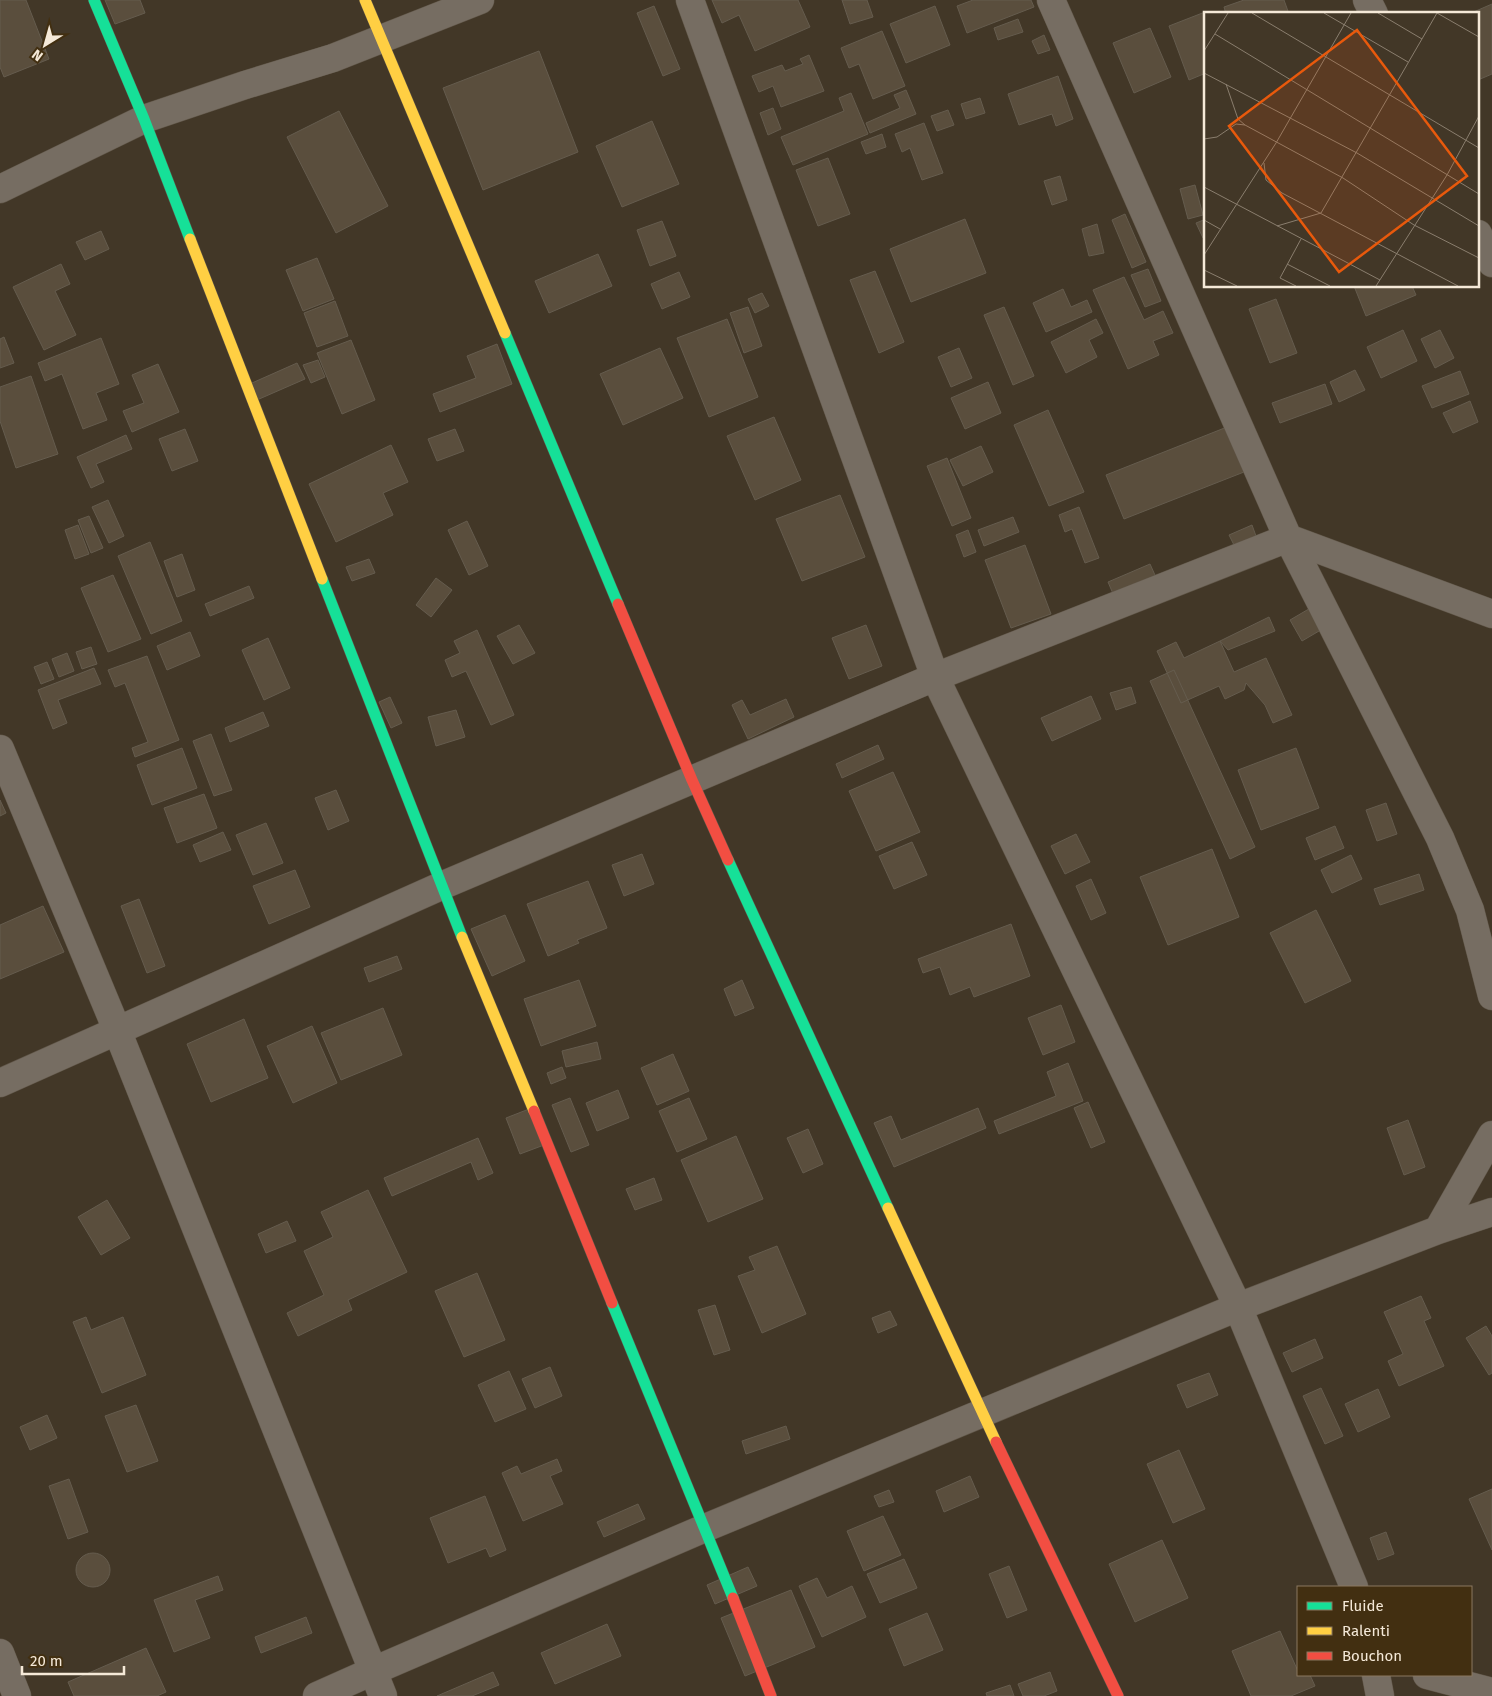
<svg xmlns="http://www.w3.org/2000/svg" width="1492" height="1696" font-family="'Fira Sans',sans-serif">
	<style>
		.building { fill: #5a4e3d; stroke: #655c4e }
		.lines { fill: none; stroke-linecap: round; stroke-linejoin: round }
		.street-casing { stroke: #605648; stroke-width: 29 }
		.fast-casing { stroke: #605648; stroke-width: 12 }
		.slow-casing { stroke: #605648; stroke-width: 12 }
		.jam-casing { stroke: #605648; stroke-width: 12 }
		.street { stroke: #766d62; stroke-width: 28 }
		.fast { stroke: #16e098; stroke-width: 11 }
		.slow { stroke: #ffcf43; stroke-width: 11 }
		.jam { stroke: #f24e42; stroke-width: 11 }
		.inset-road { fill: none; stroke: #8a7e6e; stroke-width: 1 }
		.view { fill: #e8590c; fill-opacity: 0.15; stroke: #e8590c; stroke-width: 2.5 }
		.inset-edge { fill: none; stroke: #f5e9d8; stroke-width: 2.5 }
	</style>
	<rect width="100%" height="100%" fill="#423727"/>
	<!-- building -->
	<path class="building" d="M0,0h26l23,59 -45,18 -4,-10z
		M105,0h35l5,13 -30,11z
		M712,0h86l12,27 -55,24 -16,-36 -17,8z
		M842,0h25l6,17 -23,7z
		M973,0h58l3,7 -67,26 -10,-27z
		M1244,0h40l5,14h-63l-2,-7z
		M1492,4v70l-14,6v-66h-9z
		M654,6l26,63 -17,7 -26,-63z
		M935,6l15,39 -44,18 -16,-39z
		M1205,12l1,61 -17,7 -20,-54z
		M1018,19l5,13 -25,8 -4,-12z
		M1150,28l21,49 -37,16 -21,-50z
		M882,31l23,55 -32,13 -14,-35 -10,4 -8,-20z
		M1044,35l6,15 -12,4 -6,-13z
		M539,51l39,101 -95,38 -40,-102z
		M809,55l15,36 -43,16 -8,-21 -14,6 -7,-16 30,-11 3,6 18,-7 -3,-5z
		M1058,76l15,43 -17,7 -4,-12 -33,11 -11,-31z
		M906,90l10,24 -46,19 -4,-10 34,-15 -6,-13z
		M851,93l17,41 -75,31 -12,-28 63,-26 -5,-13z
		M980,98l5,15 -19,6 -5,-15z
		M773,108l8,21 -13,6 -8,-22z
		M948,110l6,15 -17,6 -6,-15z
		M339,111l49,95 -52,27 -49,-96z
		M652,121l27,63 -57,23 -26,-61z
		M924,123l19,50 -21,7 -12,-32 -8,4 -7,-18z
		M882,134l4,13 -20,7 -5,-12z
		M828,158l22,56 -32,12 -22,-56z
		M1060,176l7,24 -15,5 -8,-24z
		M1195,185l8,30 -15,4 -8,-30z
		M1125,214l21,48 -14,6 -20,-48z
		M965,219l21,54 -75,29 -21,-53z
		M1206,219v18l-3,1 -7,-15z
		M662,221l14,35 -26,10 -13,-36z
		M1097,224l7,29 -15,3 -7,-27z
		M101,231l8,18 -24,11 -9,-18z
		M598,254l14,32 -63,27 -14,-32z
		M317,258l17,41 -31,12 -17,-41z
		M61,264l9,20 -15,7 21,44 -32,15 -31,-63z
		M1148,269l13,32 -16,6 -14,-32z
		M875,271l29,71 -25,11 -29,-73z
		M679,272l11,25 -28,12 -11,-25z
		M1124,277l20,43 19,-9 10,22 -20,8 6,14 -31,14 -35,-79z
		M1354,286h58l4,9 -50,21z
		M1063,289l8,18 16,-7 5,12 -46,20 -13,-29z
		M762,293l7,13 -14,7 -7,-14z
		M1276,299l21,54 -27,10 -21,-54z
		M335,301l13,35 -31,11 -13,-34z
		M748,307l14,39 -18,7 -14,-40z
		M1004,307l30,69 -21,9 -29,-70z
		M727,319l31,78 -49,20 -32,-79z
		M1096,319l7,14 -14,7 8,17 -31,16 -15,-31z
		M1403,330l14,31 -36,17 -14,-31z
		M1440,330l14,28 -19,10 -14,-29z
		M4,337l10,26 -14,5v-29z
		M101,338l18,46 -23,9 11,27 -24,9 -21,-55 -17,7 -7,-18z
		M351,340l24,60 -33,14 -25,-61z
		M497,344l15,40 -72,28 -7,-18 43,-16 -9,-22z
		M660,348l23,50 -60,27 -23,-51z
		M959,348l13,30 -21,9 -13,-30z
		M318,360l7,17 -14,6 -8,-18z
		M297,363l8,16 -55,24 -7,-16z
		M158,364l21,48 -47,20 -9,-21 21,-8 -12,-28z
		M1355,370l10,20 -26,12 -9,-20z
		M1460,371l9,23 -37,14 -10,-22z
		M31,376l27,78 -42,14 -16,-47v-34z
		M988,382l13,31 -36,16 -14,-31z
		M1325,384l7,20 -52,19 -8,-20z
		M1470,401l8,21 -25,11 -10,-20z
		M1048,410l36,82 -35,14 -35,-81z
		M774,417l27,63 -46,20 -28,-64z
		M1227,427l17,45 -120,47 -18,-44z
		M185,429l13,32 -26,10 -13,-32z
		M455,429l9,22 -27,10 -9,-22z
		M126,435l6,14 -36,15 8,18 -13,6 -14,-31z
		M391,445l17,37 -25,11 10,22 -57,27 -27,-58z
		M981,446l12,26 -30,14 -13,-26z
		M947,458l24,60 -19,8 -25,-60z
		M840,495l25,62 -63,24 -26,-62z
		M108,500l16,36 -15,7 -17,-36z
		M1079,507l20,51 -14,5 -13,-34 -7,3 -6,-17z
		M89,516l14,32 -12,5 -13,-33z
		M1013,517l6,15 -35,14 -6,-16z
		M467,521l21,45 -19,9 -21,-45z
		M78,525l11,29 -14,5 -10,-29z
		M1252,525l4,11 -22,9 -5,-10z
		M968,530l8,22 -12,5 -8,-22z
		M150,542l32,79 -31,13 -33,-78z
		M1025,545l26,69 -40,14 -26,-68z
		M182,554l13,36 -18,7 -13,-36z
		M369,559l6,14 -23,8 -6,-14z
		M1150,564l9,20 -42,19 -9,-21z
		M113,575l28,64 -33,13 -27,-64z
		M436,578l16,12 -21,27 -15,-12z
		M249,586l5,12 -44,18 -5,-12z
		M1319,603l12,21 -29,17 -12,-21z
		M1269,617l6,14 -47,19 -8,-9z
		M519,625l16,28 -22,11 -16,-28z
		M866,625l16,41 -33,13 -17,-41z
		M477,630l37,85 -23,10 -25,-54 -14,6 -7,-17 15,-7 -6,-12z
		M190,632l10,24 -33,14 -10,-24z
		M268,638l22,50 -26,12 -22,-50z
		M1220,641l14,31 32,-14 26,57 -19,8 -8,-18 -19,-22 -2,7 -19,9 -6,-13 -38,17 -24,-52 19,-9 8,16z
		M91,647l6,17 -15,5 -6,-17z
		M67,653l7,18 -15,6 -7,-18z
		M147,656l32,84 -44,17 -3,-9 16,-6 -23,-59 -10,4 -7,-17z
		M47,662l7,17 -13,5 -7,-17z
		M94,668l7,16 -43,16 9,23 -14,6 -15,-39z
		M1174,670l81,177 -25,12 -80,-178z
		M1131,687l5,16 -20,7 -6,-17z
		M1091,696l10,23 -49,22 -11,-23z
		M390,697l12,26 -11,5 -12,-26z
		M786,699l8,18 -46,22 -16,-34 10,-5 8,15z
		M456,710l9,27 -29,9 -8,-29z
		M263,712l6,14 -39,16 -5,-14z
		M211,734l21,56 -18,6 -21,-55z
		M878,745l6,14 -42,19 -6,-14z
		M182,748l15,40 -45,17 -15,-40z
		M1296,748l23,60 -58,22 -23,-60z
		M893,772l27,60 -44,19 -27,-60z
		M336,790l13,31 -21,9 -13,-32z
		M204,794l13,34 -40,15 -13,-35z
		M0,800l6,13 -6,3z
		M1386,803l11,31 -20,7 -11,-31z
		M266,823l17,40 -30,12 -17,-40z
		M1335,826l9,22 -29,12 -9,-22z
		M223,832l8,18 -31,12 -7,-17z
		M1076,834l14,28 -25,12 -14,-28z
		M912,842l15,33 -33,14 -15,-33z
		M1212,849l27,68 -71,28 -28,-68z
		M642,854l12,30 -30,12 -12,-31z
		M1351,855l11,24 -30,14 -11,-23z
		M295,870l15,37 -41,17 -16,-38z
		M1419,874l5,16 -44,15 -6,-16z
		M1091,879l15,34 -15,7 -15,-34z
		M588,881l19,47 -30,12 2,3 -31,13 -21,-52z
		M139,899l26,67 -18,7 -26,-67z
		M43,906l21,46 -64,27v-54z
		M1316,910l35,71 -46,22 -35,-70z
		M505,915l20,46 -33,15 -21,-47z
		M1011,924l19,52 -56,21 -4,-10 -20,8 -10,-28 -17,6 -5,-14z
		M397,956l5,13 -33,13 -5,-14z
		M579,980l17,46 -55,20 -17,-47z
		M742,980l12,28 -19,8 -11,-27z
		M1061,1005l14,37 -32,13 -15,-37z
		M383,1008l19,47 -61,25 -20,-47z
		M244,1019l24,59 -57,24 -24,-58z
		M312,1026l25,57 -44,20 -26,-57z
		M597,1042l4,17 -35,8 -4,-16z
		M673,1054l16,37 -32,14 -16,-37z
		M1068,1063l15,38 -84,33 -5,-13 62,-25 -9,-24z
		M562,1067l4,11 -15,6 -4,-11z
		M618,1090l11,28 -32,13 -11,-28z
		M570,1098l19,47 -18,7 -19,-47z
		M689,1098l18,41 -30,13 -18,-41z
		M1088,1102l17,40 -14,6 -17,-40z
		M978,1108l8,20 -92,39 -20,-44 17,-7 10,24z
		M529,1109l15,36 -24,9 -14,-36z
		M1408,1120l17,47 -21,8 -17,-47z
		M808,1129l15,35 -20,9 -16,-35z
		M736,1136l27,63 -55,23 -27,-62z
		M478,1138l15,35 -15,7 -7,-18 -79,34 -8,-18z
		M654,1178l8,22 -27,10 -9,-21z
		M368,1190l39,82 -59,28 4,10 -54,26 -11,-23 37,-18 -20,-44 29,-14 -12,-25z
		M107,1200l23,38 -29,17 -23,-38z
		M287,1221l9,20 -30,12 -8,-19z
		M777,1246l29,68 -44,19 -24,-57 17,-6 -6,-13z
		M477,1273l28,67 -41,17 -29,-66z
		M1421,1296l10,22 -7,3 20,45 -45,20 -11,-25 15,-7 -19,-42z
		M715,1305l15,45 -16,5 -16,-45z
		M890,1311l7,14 -19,8 -6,-15z
		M86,1317l5,13 32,-13 23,58 -44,18 -29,-71z
		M1486,1326l6,10v37l-3,2 -23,-37z
		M1315,1339l8,19 -31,14 -9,-19z
		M550,1367l12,29 -27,12 -13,-29z
		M509,1371l17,38 -31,13 -17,-37z
		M1209,1373l9,22 -31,13 -10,-23z
		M1321,1388l22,48 -18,8 -22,-48z
		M1378,1389l12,28 -32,15 -13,-28z
		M136,1405l22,56 -31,11 -22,-56z
		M47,1415l10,23 -27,12 -10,-23z
		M786,1426l4,13 -44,15 -4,-13z
		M1179,1450l26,59 -32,14 -26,-59z
		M557,1459l5,12 -12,5 13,28 -40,17 -21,-48 15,-7 4,8z
		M970,1476l9,21 -35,15 -8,-21z
		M69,1479l19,53 -20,7 -19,-53z
		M1492,1489v61l-23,-51z
		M889,1490l5,12 -15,5 -5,-11z
		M485,1496l21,54 -16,7 -4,-9 -38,15 -18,-45z
		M638,1504l7,15 -41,18 -7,-15z
		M883,1516l18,39 -37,16 -17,-40z
		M1386,1532l8,22 -16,6 -8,-22z
		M1162,1540l26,58 -53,24 -26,-58z
		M76 1570a17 17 0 1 1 34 0a17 17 0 1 1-34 0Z
		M904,1559l13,29 -37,15 -13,-29z
		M1009,1566l18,44 -20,8 -18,-44z
		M748,1567l9,19 -42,18 -8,-19z
		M218,1576l5,14 -28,10 15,38 -36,14 -20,-52z
		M817,1578l10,20 25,-12 14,31 -44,20 -23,-51z
		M791,1590l24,57 -70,29 -24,-58z
		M927,1613l16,37 -39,16 -15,-37z
		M306,1617l6,16 -51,20 -6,-16z
		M607,1624l14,32 -66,28 -14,-31z
		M1280,1631l17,38h1v6h12l5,11 -24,10h-40l-19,-45z
		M146,1648l20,44 -9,4h-83l-6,-14z
		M493,1672l6,13 -27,11h-35z
		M1050,1672l7,19 -13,5h-21l-5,-12z
		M1010,1685l4,11h-27l-1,-3z"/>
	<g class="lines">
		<defs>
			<path id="street" d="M690,0l245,677 303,630 116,280
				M1051,0l237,538 152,300 30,72 22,86
				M1367,0l7,14
				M0,189l144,-70 101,-34 88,-27 147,-58
				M1478,234l14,29
				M0,749l117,281 266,666
				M0,1083l441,-197 494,-209 353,-139 204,76
				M1438,1230l54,-95
				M0,1653l17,43
				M1376,1675l4,21
				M1427,1675l65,17
				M317,1696l56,-25 332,-143 533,-221 200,-77 54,-18"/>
			<path id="fast" d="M94,0l50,119 46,120
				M505,333l113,271
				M322,579l140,358
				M728,860l160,348
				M612,1303l121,295"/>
			<path id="slow" d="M365,0l140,333
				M190,239l132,340
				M462,937l72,174
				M888,1208l108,234"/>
			<path id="jam" d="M618,604l74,176 36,80
				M534,1111l78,192
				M996,1442l122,254
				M733,1598l38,98"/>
		</defs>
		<!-- street casing -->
		<use href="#street" class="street-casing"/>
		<!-- fast casing -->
		<use href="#fast" class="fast-casing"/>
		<!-- slow casing -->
		<use href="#slow" class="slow-casing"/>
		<!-- jam casing -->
		<use href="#jam" class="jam-casing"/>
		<!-- street -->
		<use href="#street" class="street"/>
		<!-- fast -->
		<use href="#fast" class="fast"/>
		<!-- slow -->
		<use href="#slow" class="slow"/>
		<!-- jam -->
		<use href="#jam" class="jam"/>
	</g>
	<!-- overview -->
	<g transform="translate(1204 12)">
		<rect width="275" height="275" fill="#423727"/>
		<path class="inset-road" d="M48,1l227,135M120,1l84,49M174,1l44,26M233,1l42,24M11,22l264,160M0,39l24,-38M0,61l153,80 122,73M22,72l12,35 7,6 98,53 71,47 65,33M0,127l13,-2 19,-13 9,1M60,151l2,17 16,13 176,93M0,175l176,93M0,208l16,9M73,214l44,-13 116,-200M0,243l72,-112 75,-130M83,252l43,22M0,258l33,16M92,274l-16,-8 21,-39M172,274l71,-111 32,-59"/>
		<path class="view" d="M153,18l110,146 -128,96 -110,-146z"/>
		<rect width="275" height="275" class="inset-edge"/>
	</g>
	<!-- legend -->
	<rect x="1297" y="1586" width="175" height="90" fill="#422f11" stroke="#8a7961"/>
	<rect x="1307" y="1602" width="25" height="8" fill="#16e098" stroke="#8a7961"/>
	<text x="1342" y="1611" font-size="15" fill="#f5e9d8">Fluide</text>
	<rect x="1307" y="1627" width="25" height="8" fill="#ffcf43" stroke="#8a7961"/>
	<text x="1342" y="1636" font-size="15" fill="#f5e9d8">Ralenti</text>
	<rect x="1307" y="1652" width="25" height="8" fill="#f24e42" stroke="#8a7961"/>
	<text x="1342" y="1661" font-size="15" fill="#f5e9d8">Bouchon</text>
	<!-- north arrow -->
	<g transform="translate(45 45) rotate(217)" stroke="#422f11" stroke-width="4" paint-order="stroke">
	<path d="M0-4L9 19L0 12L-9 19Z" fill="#f5e9d8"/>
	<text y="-8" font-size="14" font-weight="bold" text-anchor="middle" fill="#f5e9d8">N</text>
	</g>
	<!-- scale -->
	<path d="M22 1666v8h102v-8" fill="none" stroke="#f5e9d8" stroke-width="2.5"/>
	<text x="30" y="1666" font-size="15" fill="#f5e9d8" stroke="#422f11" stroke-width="4" paint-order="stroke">20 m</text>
</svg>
